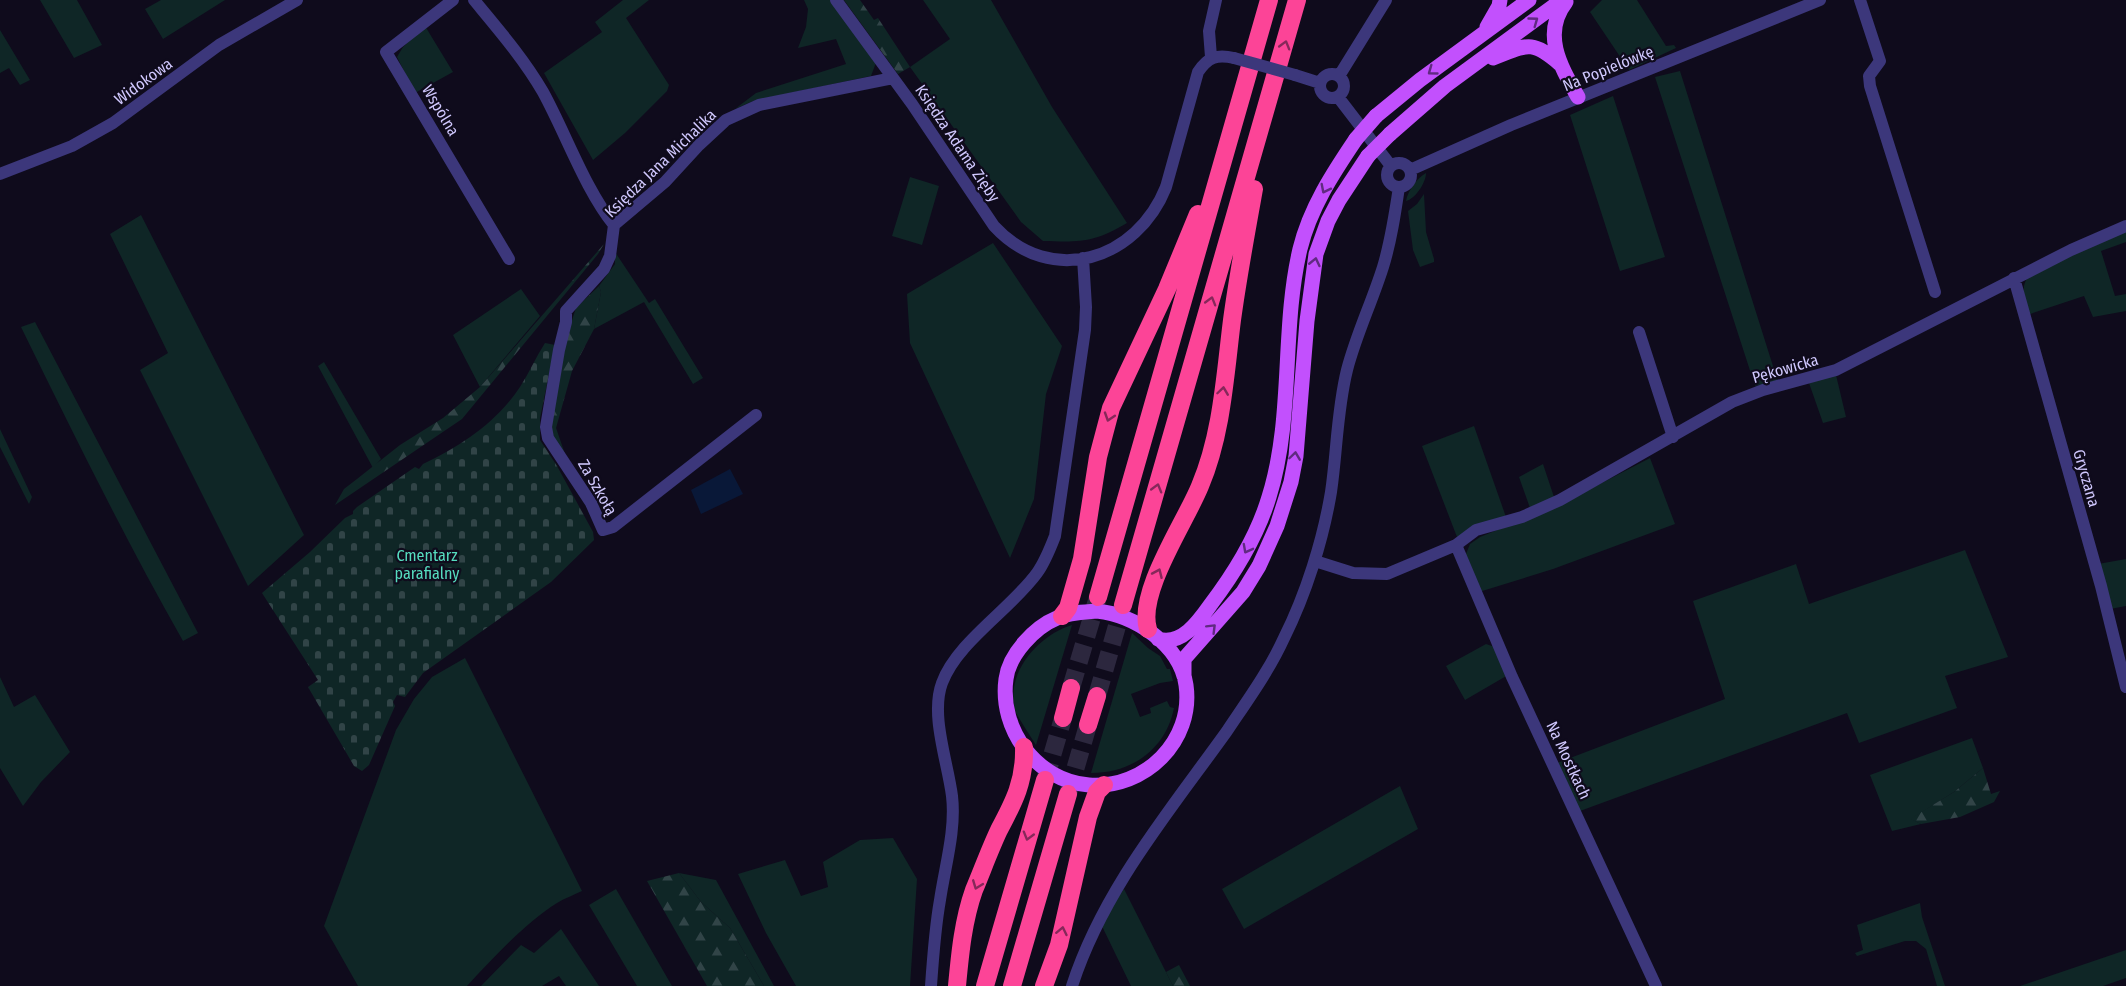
<svg xmlns="http://www.w3.org/2000/svg" width="2126" height="986" font-family="'Fira Sans Condensed',sans-serif">
	<style>
		.green { fill: #0f2626 }
		.forest { fill: url(#forest-firs) }
		.cemetery { fill: url(#cemetery-stones) }
		.water { fill: #091838 }
		.lines { fill: none; stroke-linecap: round; stroke-linejoin: round }
		.highway-tunnel { stroke: #2c273e; stroke-width: 18; stroke-dasharray: 18 9; stroke-linecap: butt }
		.minor { stroke: #3c377b; stroke-width: 12 }
		.major { stroke: #c250fd; stroke-width: 15 }
		.highway { stroke: #fc4497; stroke-width: 18 }
		.minor-bridge { stroke: #3c377b; stroke-width: 12 }
		.major-bridge { stroke: #c250fd; stroke-width: 15 }
		.oneway { stroke: #602a81 }
		.oneway2 { stroke: #86285a }
		.labels { text-anchor: middle; stroke-width: 4.5; stroke-linejoin: round; paint-order: stroke }
		.street-label { font-size: 16px; fill: #d0c8fe; stroke: #0f0b1c }
		.park-label { font-size: 16px; fill: #56dcbf; stroke: #0f0b1c }
	</style>
	<defs>
		<pattern id="forest-firs" width="22" height="20" patternUnits="userSpaceOnUse" patternTransform="scale(1.5)"><rect width="22" height="20" fill="#0f2626"/><path d="M5 1l3.5 6h-7zM16 11l3.5 6h-7z" fill="#314447"/></pattern>
		<pattern id="cemetery-stones" width="16" height="16" patternUnits="userSpaceOnUse" patternTransform="scale(1.5)"><rect width="16" height="16" fill="#0f2626"/><path d="M2 7V4a2 2 0 0 1 4 0v3zM10 15v-3a2 2 0 0 1 4 0v3z" fill="#314447"/></pattern>
	</defs>
	<rect width="100%" height="100%" fill="#0f0b1c"/>
	<!-- green -->
	<path class="green" d="M40,0h37l25,45 -28,13z
		M161,0h64l-62,39 -18,-30z
		M623,0h26l-23,18 43,67 -2,6 -42,42 -32,27 -49,-87 58,-41 -7,-10z
		M804,0h26l47,60 -6,16 -118,25 -18,8 21,-16 90,-29 -10,-25 -38,9 8,-21 2,-18z
		M923,0h68l61,107 75,116c-34,20 -46,19 -84,18l-22,-19 -111,-155 40,-28z
		M1602,0h35l29,46 8,-1 2,3 -47,22 -39,-58z
		M425,26l28,46 -38,21 -18,-36 6,-10z
		M0,30l30,50 -10,5 -11,-17 -9,5z
		M1680,71l98,311 -23,4 -100,-309z
		M1613,96l52,161 -45,14 -50,-156z
		M1426,173c0,10 -11,26 -20,28 2,-11 11,-23 20,-28z
		M910,177l29,9 -17,59 -30,-9z
		M1424,194l2,38 8,27v3l-14,5 -7,-17 -5,-39 9,-7z
		M141,215l163,320 -56,51 -108,-216 28,-17 -58,-119z
		M2126,229v13l-25,9 14,45 11,-2v17l-33,6 -9,-21 -54,18c-6,-18 -11,-26 1,-42z
		M993,243l69,103 -16,48 -12,105 -24,59 -100,-215 -3,-49z
		M615,252l34,51 6,-4 48,79 -10,6 -49,-82 -50,27 7,-37 -2,-6 16,-22z
		M521,289l19,27 -60,71 -27,-52z
		M35,322l163,311 -15,8c-58,-102 -110,-208 -162,-314z
		M324,362l57,97 -8,9 -55,-102z
		M1836,375l10,42 -23,6 -14,-40z
		M1474,426l32,91 -49,20 -35,-91z
		M0,429l32,68 -3,7 -29,-57z
		M1650,458l25,66 -122,45 -74,23 -15,-33 6,-15 10,-7 83,-34z
		M1543,464l11,33 -24,11 -11,-31z
		M1965,550l43,107 -63,19 12,32 -98,35 -12,-30 -267,98 -23,-48 168,-64 -32,-98 103,-37 13,40z
		M2126,559v47l-16,3 -12,-45z
		M1072,625l-36,120c-2,-3 -19,-30 -20,-32 -13,-38 22,-78 56,-88z
		M1132,633l16,15 12,8 7,13h3l3,12 -13,2 -29,11 9,23 11,-4 -1,-5 17,-7 3,6 4,1c-8,41 -42,65 -83,65z
		M1486,644l9,3 13,28 -43,25 -19,-34z
		M465,658l117,233c-8,4 -17,7 -25,12 -32,20 -65,56 -90,83h-109l-34,-60 72,-196 18,-31 18,-22z
		M0,677l14,30 21,-12 35,57 -29,30 -18,24 -23,-38z
		M1972,738l11,30 -29,24 -43,27 10,5 -29,7 -22,-56z
		M1400,786l18,43 -174,100 -22,-40z
		M893,838l24,41 -7,107h-114l-30,-53 -28,-59 47,-14 16,36 27,-9 -5,-25 37,-22z
		M679,873l37,7 58,106h-10l-34,-58 -29,-26z
		M616,889l56,97h-35l-48,-81z
		M1124,889l49,97h-42l-32,-66z
		M1920,903l2,14 23,69h-8l-11,-37 -10,-8h-11l-48,15 -2,-3 8,-3 -6,-25z
		M561,929l38,57h-33l-7,-10 -17,10h-61l40,-41 13,8z
		M2126,950v28l-23,8h-83z"/>
	<!-- forest -->
	<path class="forest" d="M844,0h16l14,20 4,-2 32,49 -12,7z
		M604,244l-6,10 -136,165 -127,86 9,-16 13,-10 43,-34 43,-27 37,-31z
		M599,286l2,6 -7,37 -22,42 -16,57 10,29 -14,-18 -3,-12 13,-76 14,-43z
		M1983,768l8,26 9,-3 -6,11 -34,15 -39,7 -11,-5 44,-27z
		M679,873l22,29 29,26 34,58h-57l-60,-105z
		M1179,965l11,21h-17l-7,-14z"/>
	<!-- cemetery -->
	<path class="cemetery" d="M545,343l10,2 -15,73v22l17,26 36,66 1,8 -43,42 -128,91 -18,24 -8,-2 -4,7 2,4 -26,59 -7,6 -8,-5 -46,-79 10,-7 -56,-87 48,-41 35,-34 8,-4v-3l4,-4 58,-40 4,2 4,-5c38,-18 73,-41 97,-77 9,-14 16,-30 25,-44z"/>
	<!-- water -->
	<path class="water" d="M730,469l13,25 -42,20 -10,-24z"/>
	<g class="lines">
		<!-- highway-tunnel -->
		<path class="highway-tunnel" d="M1071,688l27,-91
			M1097,696l26,-91
			M1045,780l18,-62
			M1068,794l20,-69"/>
		<!-- minor -->
		<path class="minor" d="M453,0l-67,52 123,207
			M474,0c24,29 50,59 69,92 23,42 42,97 71,133
			M836,0l76,104 82,122c57,62 143,34 172,-39l32,-115c10,-15 19,-18 36,-14
			M1860,0l20,61 -11,15 1,10 65,206
			M1211,57l-2,-26 7,-31
			M1320 86a12 12 0 1 1 24 0a12 12 0 1 1-24 0Z
			M1295,75l25,8
			M1339,76l47,-76
			M1338,97l53,69
			M1387 175a12 12 0 1 1 24 0a12 12 0 1 1-24 0Z
			M1410,170l101,-45 309,-125
			M0,174l72,-28 41,-23 106,-78 78,-45
			M2014,278l87,308 25,101
			M1639,332l34,105
			M756,415l-143,112 -10,3 -12,-27 -43,-65 -2,-11 13,-77 7,-28v-11l38,-42 6,-13 4,-31 51,-43 34,-37 27,-25 33,-15 134,-27
			M1456,545l56,132 144,309
			M1315,561l38,12 34,1 69,-29 20,-15 46,-13 38,-17 172,-98 31,-12 73,-20 235,-120 55,-24
			M931,986c2,-29 4,-58 9,-86 5,-34 16,-70 12,-104 -4,-33 -22,-81 -10,-113 15,-41 69,-74 95,-110 8,-11 13,-24 18,-37l30,-206 1,-23 -3,-49
			M1072,986c31,-96 97,-174 155,-255 20,-30 42,-60 57,-93 22,-44 39,-98 47,-146 6,-41 6,-82 16,-122 9,-35 25,-68 36,-103 8,-26 12,-53 16,-80"/>
		<!-- major -->
		<path class="major" d="M1566,2c-25,32 -5,65 12,95
			M1487,27l12,-21 1,-6
			M1493,58c34,-13 38,-19 67,6
			M1376,116l44,-36 109,-80
			M1390,134l55,-48 117,-86
			M1097,611c37,4 83,33 89,74 8,56 -41,104 -97,100 -52,-4 -90,-55 -83,-106 3,-25 29,-52 51,-61 12,-6 27,-6 40,-7z
			M1158,639c24,7 41,-18 53,-35 25,-33 46,-67 58,-107 25,-80 12,-167 31,-248 10,-41 33,-76 56,-110
			M1184,676v-17l59,-67 16,-26 18,-40 14,-44 5,-26 11,-135 9,-67 12,-33 11,-21 29,-44"/>
		<!-- highway -->
		<path class="highway" d="M1098,597l171,-597
			M1123,605l174,-605
			M1062,616l6,-8 14,-49 16,-102 13,-49 56,-119 31,-75
			M1148,629c-11,-37 38,-108 52,-143 22,-52 25,-110 32,-166 6,-44 14,-87 22,-131
			M1063,718l8,-30
			M1088,725l9,-29
			M957,986c3,-32 6,-65 17,-96 8,-19 16,-41 25,-60 15,-28 26,-49 25,-83
			M985,986l60,-206
			M1012,986l56,-192
			M1044,986l15,-41 29,-128 9,-25 7,-7"/>
		<!-- minor-bridge -->
		<path class="minor-bridge" d="M1234,58l61,17"/>
		<!-- major-bridge -->
		<path class="major-bridge" d="M1356,139l20,-23
			M1368,156l22,-22"/>
	</g>
	<!-- one-way arrows -->
	<defs><path id="oneway-chevron" d="M-2-3.5L2.5 0L-2 3.5" fill="none" stroke-width="1.6" stroke-linecap="round" stroke-linejoin="round" transform="scale(1.5)"/></defs>
	<g class="oneway">
		<use href="#oneway-chevron" transform="translate(1534 21) rotate(-36)"/>
		<use href="#oneway-chevron" transform="translate(1432 71) rotate(144)"/>
		<use href="#oneway-chevron" transform="translate(1325 189) rotate(117)"/>
		<use href="#oneway-chevron" transform="translate(1315 262) rotate(-77)"/>
		<use href="#oneway-chevron" transform="translate(1295 456) rotate(-82)"/>
		<use href="#oneway-chevron" transform="translate(1247 549) rotate(118)"/>
		<use href="#oneway-chevron" transform="translate(1212 628) rotate(-45)"/>
	</g>
	<g class="oneway2">
		<use href="#oneway-chevron" transform="translate(1285 45) rotate(-74)"/>
		<use href="#oneway-chevron" transform="translate(1211 301) rotate(-74)"/>
		<use href="#oneway-chevron" transform="translate(1223 391) rotate(-82)"/>
		<use href="#oneway-chevron" transform="translate(1109 417) rotate(108)"/>
		<use href="#oneway-chevron" transform="translate(1157 488) rotate(-74)"/>
		<use href="#oneway-chevron" transform="translate(1158 573) rotate(-66)"/>
		<use href="#oneway-chevron" transform="translate(1028 836) rotate(106)"/>
		<use href="#oneway-chevron" transform="translate(977 885) rotate(111)"/>
		<use href="#oneway-chevron" transform="translate(1062 931) rotate(-78)"/>
	</g>
	<g class="labels">
		<!-- street labels -->
		<g class="street-label">
			<text transform="translate(1608 68) rotate(-22)" y="6">Na Popielówkę</text>
			<text transform="translate(143 81) rotate(-36)" y="6">Widokowa</text>
			<text transform="translate(441 110) rotate(59)" y="6">Wspólna</text>
			<text transform="translate(958 143) rotate(56)" y="6">Księdza Adama Zięby</text>
			<text transform="translate(660 163) rotate(-44)" y="6">Księdza Jana Michalika</text>
			<text transform="translate(1785 368) rotate(-16)" y="6">Pękowicka</text>
			<text transform="translate(2087 478) rotate(74)" y="6">Gryczana</text>
			<text transform="translate(598 487) rotate(60)" y="6">Za Szkołą</text>
			<text transform="translate(1569 760) rotate(65)" y="6">Na Mostkach</text>
		</g>
		<!-- park labels -->
		<g class="park-label">
			<text x="427" y="561">Cmentarz<tspan x="427" dy="18">parafialny</tspan></text>
		</g>
	</g>
</svg>
